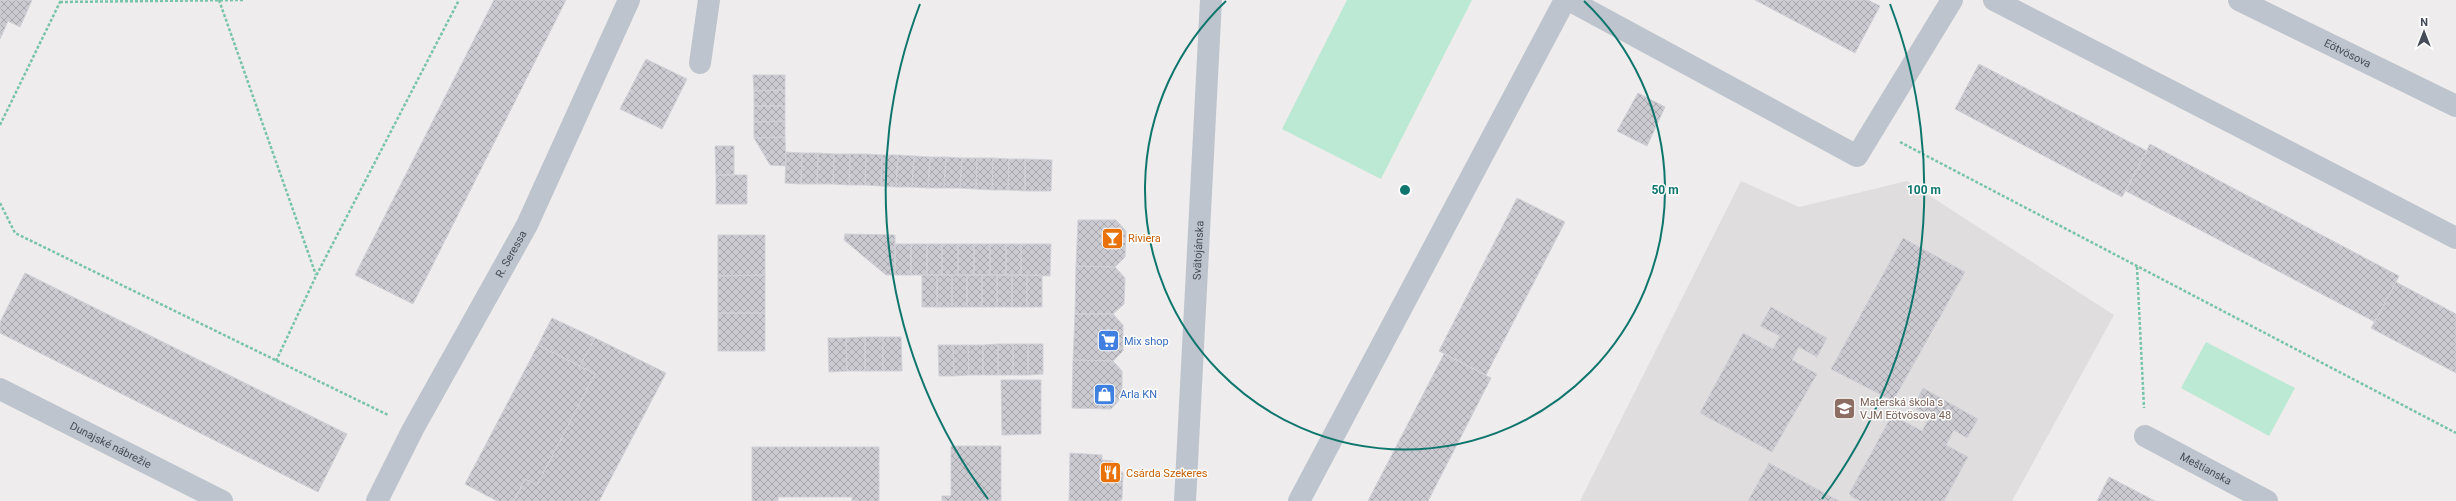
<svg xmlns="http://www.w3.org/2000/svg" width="2456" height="501" font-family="Roboto,sans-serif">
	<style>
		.education { fill: #dfdddd }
		.garden { fill: #bce9d4 }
		.building { fill: url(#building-cross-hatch); stroke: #d0d1d7 }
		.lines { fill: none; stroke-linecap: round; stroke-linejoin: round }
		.path { stroke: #78c4a9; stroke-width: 2.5; stroke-dasharray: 3 2; stroke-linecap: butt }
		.minor { stroke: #bec4cd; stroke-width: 22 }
		.ring { fill: none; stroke: #0f766e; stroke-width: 2 }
		.labels { text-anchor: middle; stroke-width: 3; stroke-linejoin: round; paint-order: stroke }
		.street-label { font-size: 11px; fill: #464c57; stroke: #fff }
		.food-label { font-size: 11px; fill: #c56008; stroke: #fff; text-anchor: start }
		.shop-label { font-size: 11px; fill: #366cbe; stroke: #fff; text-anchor: start }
		.education-label { font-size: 11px; fill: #785e54; stroke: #fff; text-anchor: start }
		.centre { fill: #0f766e; stroke: #fff; stroke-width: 2 }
		.ring-label { font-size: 12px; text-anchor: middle; font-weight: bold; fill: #0f766e; stroke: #fff; stroke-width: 3; stroke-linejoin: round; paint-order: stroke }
	</style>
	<defs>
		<pattern id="building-cross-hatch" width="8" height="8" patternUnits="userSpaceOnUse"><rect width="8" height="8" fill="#cacad0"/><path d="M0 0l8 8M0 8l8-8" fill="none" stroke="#a6a6ac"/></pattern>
	</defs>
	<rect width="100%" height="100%" fill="#eeecec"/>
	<!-- education -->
	<path class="education" d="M1741,181l58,26 108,-26 207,134 -102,186h-432z"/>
	<!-- garden -->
	<path class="garden" d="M1347,0h125l-91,179 -99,-50z
		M2206,342l89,46 -26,48 -88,-48z"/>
	<!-- building -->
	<path class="building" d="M0,0h32l-12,27 -12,-6 -8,18z
		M494,0h72l-153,304 -58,-29z
		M1755,0h113l12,6 -25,47z
		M646,59l41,20 -25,50 -42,-20z
		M1979,64l168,87 -25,46 -167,-88z
		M753,75h32v15l-31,1z
		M785,90v16h-31v-15z
		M1638,93l27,14 -18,39 -30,-15z
		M754,106h31v15l-31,1z
		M785,121v16l-31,1v-16z
		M785,137l1,29 -16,-1 -16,-27z
		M2150,144l249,132 -24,46 -249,-131z
		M715,146h19v29h-18z
		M786,152l16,1 -1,31 -16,-1z
		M802,153h16l-1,31h-16z
		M818,153l16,1 -1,30h-16z
		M834,154h16l-1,31 -16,-1z
		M850,154h16l-1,31h-16z
		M866,154l16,1 -1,31 -16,-1z
		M882,155h16l-2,32 -15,-1z
		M898,155l16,1 -2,31h-16z
		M914,156l16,1 -2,31 -16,-1z
		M930,157h16l-2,31h-16z
		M946,157l16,1 -2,30h-16z
		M962,158h15l-1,31 -16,-1z
		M977,158h16l-1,32 -16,-1z
		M993,158l16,1 -1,31h-16z
		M1009,159h16v32l-17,-1z
		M1025,159l27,1 -1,31h-26z
		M716,175h31v29h-31z
		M1517,198l48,24 -79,153 -47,-24z
		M1078,220h38l10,11 -1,26 -10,10 -39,-1z
		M845,234l50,1v40h-9l-42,-35z
		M718,235h47v40l-47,1z
		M1903,238l62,34 -72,129 -62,-32z
		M895,244h16v31h-16z
		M911,244h16v31h-16z
		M927,244h15v31h-15z
		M942,244h16v31h-16z
		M958,244h16v31h-16z
		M974,244h16v31h-16z
		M990,244h16v31h-16z
		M1006,244h15v31h-15z
		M1021,244h30l-1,32 -29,-1z
		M1076,266l39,1 10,11 -1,26 -11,10h-38z
		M25,273l322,161 -29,58 -318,-159v-11z
		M765,275v38h-47v-37z
		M922,275h15v32h-15z
		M937,275h15v32h-15z
		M952,275h15v32h-15z
		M967,275h15v32h-15z
		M982,275h15v32h-15z
		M997,275h15v32h-15z
		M1012,275h15v32h-15z
		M1027,275h15v32h-15z
		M2396,282l60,32v59l-85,-45z
		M1771,307l56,31 -10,19 -18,-10 -7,13 25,14 -45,78 -72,-39 43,-80 30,16 7,-13 -20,-10z
		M718,313h47v38h-47z
		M1075,314h38l10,11v26l-10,10 -40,-1z
		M552,318l43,20 -15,28 -42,-21z
		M865,337h18v34h-18z
		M865,337v34h-18l-1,-33z
		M883,337h18l1,34h-19z
		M595,338l71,35 -67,128h-85l11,-22 12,6 58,-111 -15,-8z
		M828,338h18l1,33 -18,1z
		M998,344h15v31h-15z
		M998,344v31h-15v-30z
		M1013,344h15v31h-15z
		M1028,344h15v30l-15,1z
		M538,345l57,29 -58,111 -12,-6 -11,22h-17l-32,-17z
		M938,345h15l1,31h-15z
		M953,345h15l1,30 -15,1z
		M968,345h15v30h-14z
		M1444,354l47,24 -63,123h-60z
		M1073,360l40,1 9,10v26l-11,12 -39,-1z
		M1001,380h40v54l-39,1z
		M1923,388l55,31 -11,19 -13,-8 -8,15 22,12 -24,44h-84l-8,-4 -3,-3 43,-79 30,16 8,-15 -17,-9z
		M951,446h50v55h-59v-5h9z
		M752,447h127v54h-27v-4h-74v4h-26z
		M1070,453l32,2v5l11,1 10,12 -1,26 -2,2h-51z
		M1769,463l70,38h-91z
		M2109,477l46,24h-58z"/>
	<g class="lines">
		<!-- path -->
		<path class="path" d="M219,0l97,275
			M60,2l183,-2
			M0,125l61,-125
			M1900,142l556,291
			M0,203l15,30 373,182
			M2137,267l7,141
			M276,361l40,-85 143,-276"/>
		<!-- minor -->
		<g class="minor">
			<path d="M1569,0l288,156 95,-156"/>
			<path d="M1994,0l462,238"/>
			<path id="s1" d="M2239,0l217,106"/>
			<path d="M700,63l9,-63"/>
			<path id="s2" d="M0,389l222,112"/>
			<path id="s3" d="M2145,436l122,65"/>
			<path id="s4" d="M377,501l36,-72 114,-204 102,-225"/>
			<path id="s5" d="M1185,501l26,-501"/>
			<path d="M1299,501l266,-501"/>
		</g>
	</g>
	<!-- distance rings -->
	<g class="ring">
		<path d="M1584 1A260 260 0 1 1 1226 1"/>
		<path d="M988 499A519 519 0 0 1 920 4M1890 4A519 519 0 0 1 1822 499"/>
	</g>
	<!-- icons -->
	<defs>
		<symbol id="bar-square" viewBox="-11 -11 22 22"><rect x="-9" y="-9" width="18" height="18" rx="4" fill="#e8710a" stroke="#fff"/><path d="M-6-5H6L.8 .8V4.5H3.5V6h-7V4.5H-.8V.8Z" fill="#fff"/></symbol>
		<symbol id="supermarket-square" viewBox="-11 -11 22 22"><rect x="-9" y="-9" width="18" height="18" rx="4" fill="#3f7fe0" stroke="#fff"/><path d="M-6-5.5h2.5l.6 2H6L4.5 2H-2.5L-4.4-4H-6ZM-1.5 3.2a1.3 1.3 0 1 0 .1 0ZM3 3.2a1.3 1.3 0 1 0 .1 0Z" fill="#fff"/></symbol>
		<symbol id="shop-square" viewBox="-11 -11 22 22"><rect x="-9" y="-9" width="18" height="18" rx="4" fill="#3f7fe0" stroke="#fff"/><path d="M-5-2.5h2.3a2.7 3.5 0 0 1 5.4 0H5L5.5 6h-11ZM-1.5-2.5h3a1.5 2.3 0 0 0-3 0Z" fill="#fff"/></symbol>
		<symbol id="school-square" viewBox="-11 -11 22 22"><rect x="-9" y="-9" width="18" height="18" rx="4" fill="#8d6e63" stroke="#fff"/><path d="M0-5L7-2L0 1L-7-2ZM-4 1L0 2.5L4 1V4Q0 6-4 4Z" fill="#fff"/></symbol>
		<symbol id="restaurant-square" viewBox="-11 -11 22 22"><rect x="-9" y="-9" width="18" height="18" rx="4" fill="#e8710a" stroke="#fff"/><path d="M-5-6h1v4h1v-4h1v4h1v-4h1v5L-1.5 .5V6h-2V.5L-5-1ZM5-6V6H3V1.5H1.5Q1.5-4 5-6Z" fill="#fff"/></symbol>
	</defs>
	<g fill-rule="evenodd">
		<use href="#bar-square" x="1100" y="226" width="25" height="25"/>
		<use href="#supermarket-square" x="1096" y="328" width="25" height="25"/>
		<use href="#shop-square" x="1092" y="382" width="25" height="25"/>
		<use href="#school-square" x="1832" y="396" width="25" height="25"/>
		<use href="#restaurant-square" x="1098" y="460" width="25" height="25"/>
	</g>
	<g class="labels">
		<!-- street labels -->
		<g class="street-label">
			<text dy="4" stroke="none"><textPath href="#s1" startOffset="121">Eötvösova</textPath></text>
			<text dy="4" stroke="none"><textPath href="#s5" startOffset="251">Svätojánska</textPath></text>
			<text dy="4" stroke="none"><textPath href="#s4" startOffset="281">R. Seressa</textPath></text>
			<text dy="4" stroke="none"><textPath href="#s2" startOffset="124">Dunajské nábrežie</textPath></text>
			<text dy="4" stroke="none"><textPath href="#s3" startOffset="69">Meštianska</textPath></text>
		</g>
		<!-- food labels -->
		<g class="food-label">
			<text x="1128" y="242">Riviera</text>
			<text x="1126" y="477">Csárda Szekeres</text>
		</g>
		<!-- shop labels -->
		<g class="shop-label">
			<text x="1124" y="345">Mix shop</text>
			<text x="1120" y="398">Arla KN</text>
		</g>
		<!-- education labels -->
		<g class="education-label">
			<text x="1860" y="406">Materská škola s<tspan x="1860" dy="13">VJM Eötvösova 48</tspan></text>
		</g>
	</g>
	<circle cx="1405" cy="190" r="6" class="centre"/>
	<g class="ring-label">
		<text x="1665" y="194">50 m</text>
		<text x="1924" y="194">100 m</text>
	</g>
	<!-- north arrow -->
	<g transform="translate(2424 32)" stroke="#ffffff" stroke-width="3" paint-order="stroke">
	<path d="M0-3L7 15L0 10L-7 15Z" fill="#464c57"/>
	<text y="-6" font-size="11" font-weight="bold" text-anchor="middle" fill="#464c57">N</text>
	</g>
</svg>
